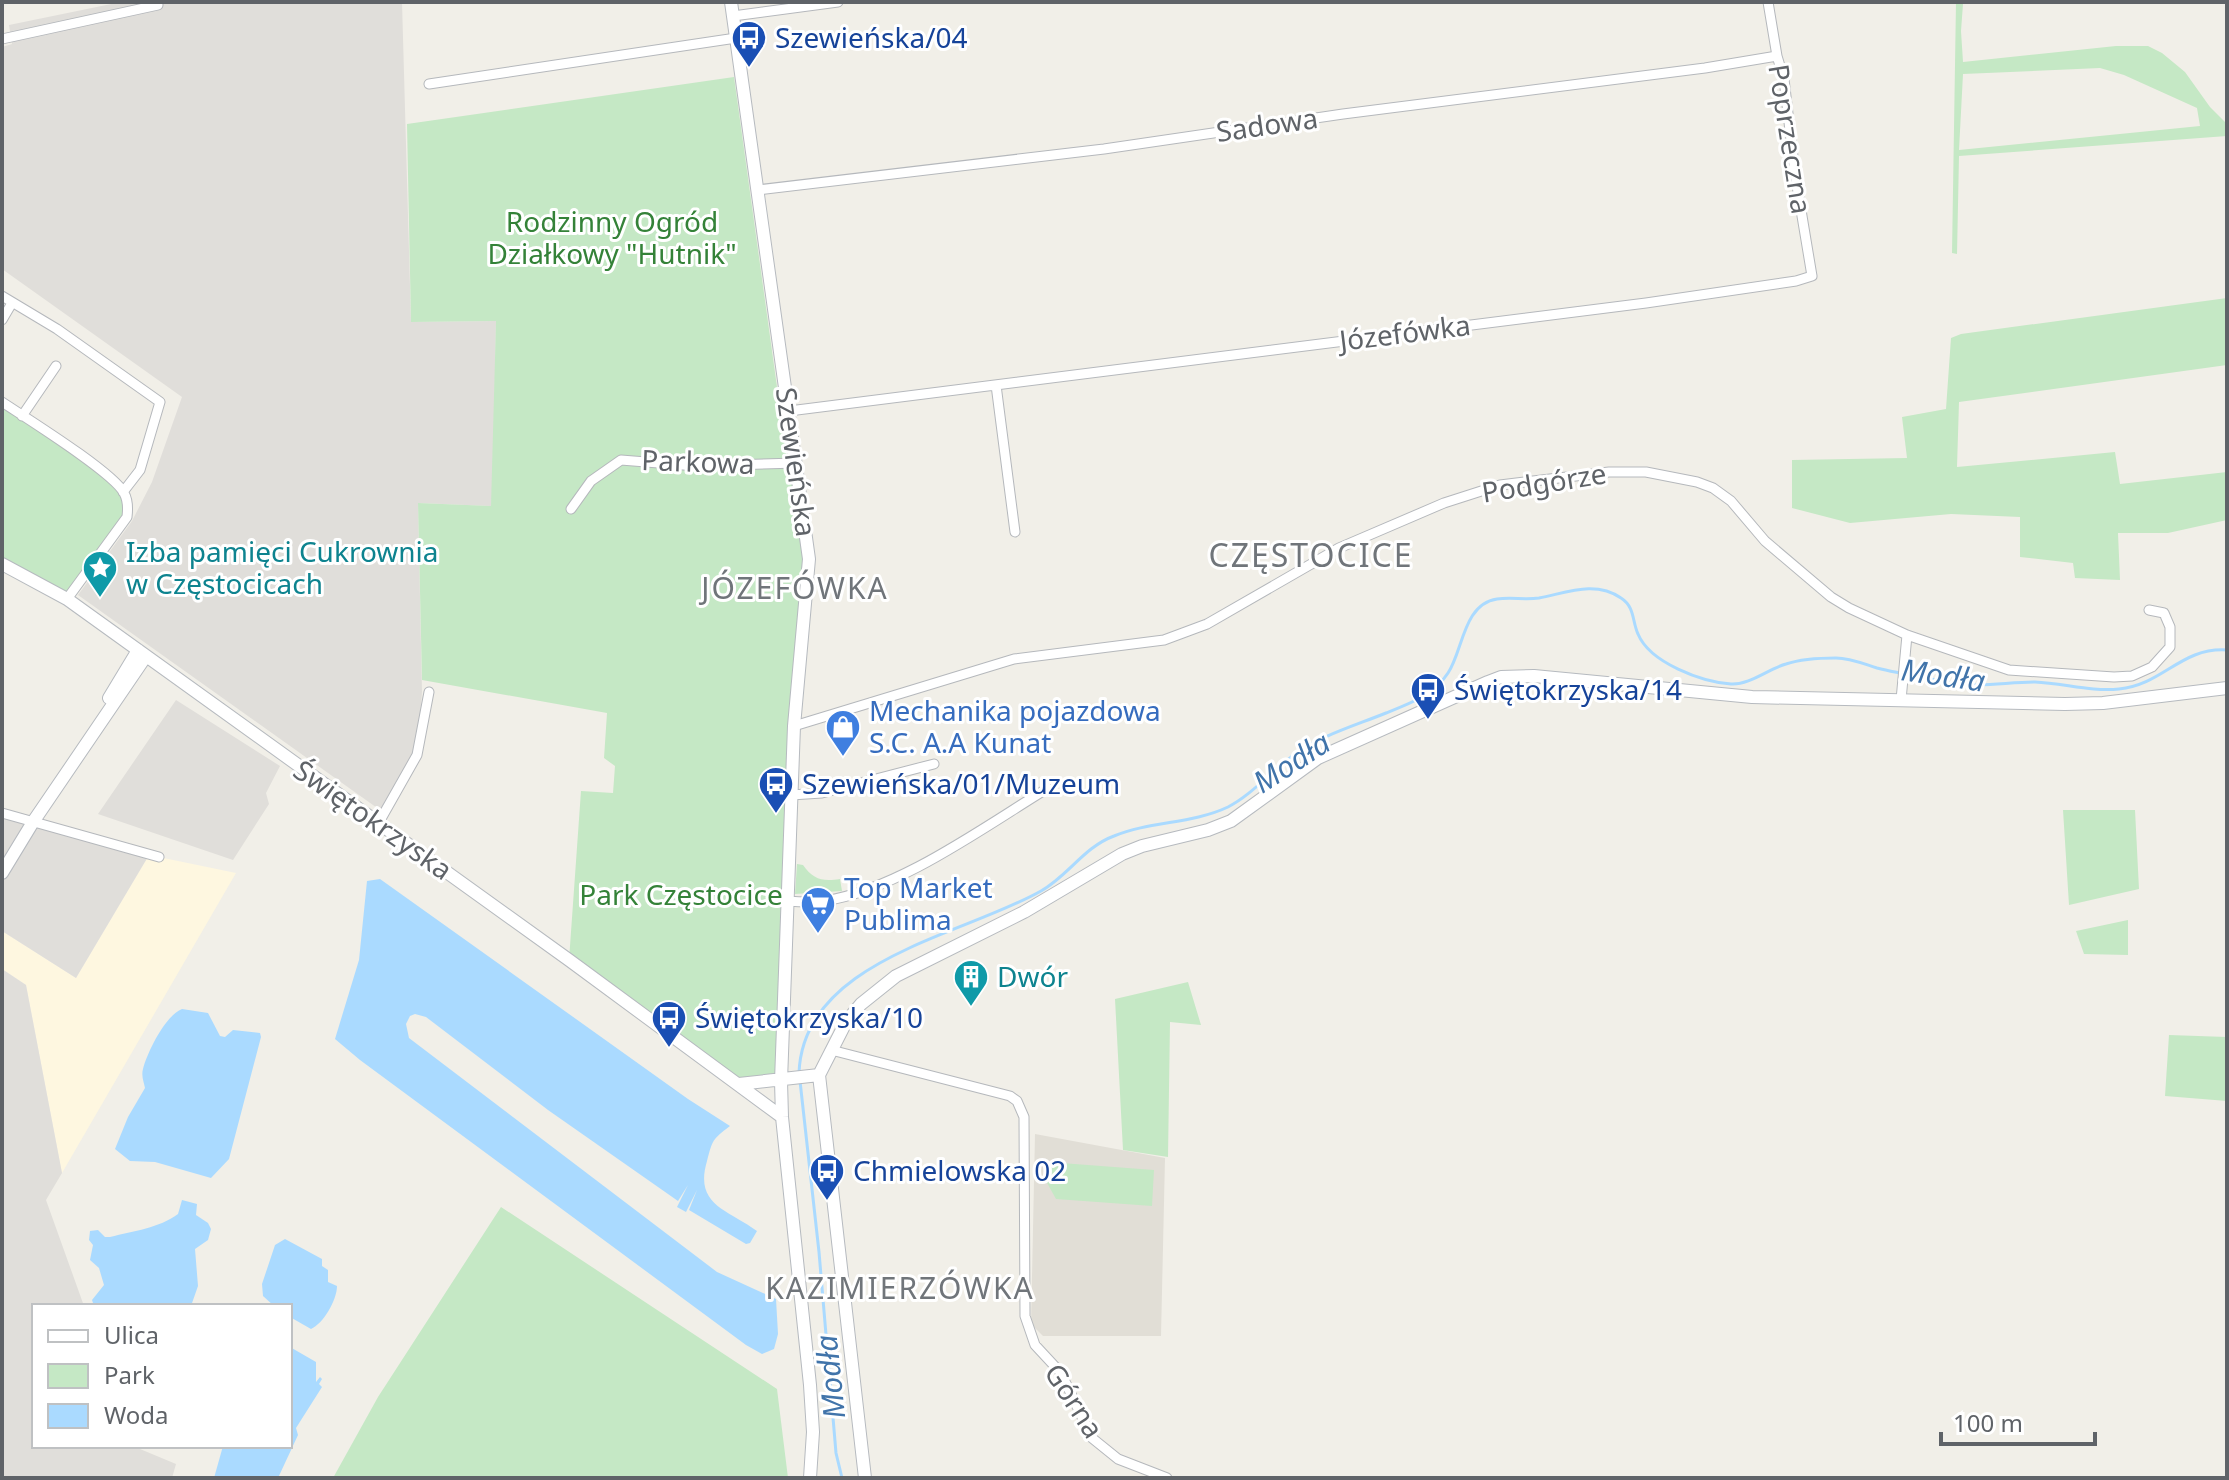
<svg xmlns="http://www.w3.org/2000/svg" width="2229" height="1480" font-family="'Noto Sans',sans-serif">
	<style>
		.commercial { fill: #fef7e0 }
		.industrial { fill: #e0deda }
		.education { fill: #e1ded6 }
		.green { fill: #c5e8c5; fill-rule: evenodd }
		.water { fill: #aadaff }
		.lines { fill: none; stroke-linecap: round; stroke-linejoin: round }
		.stream { stroke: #aadaff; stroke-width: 3 }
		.street-casing { stroke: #b5b8bc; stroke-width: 11 }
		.secondary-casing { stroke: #b6babf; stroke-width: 14 }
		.street { stroke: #fff; stroke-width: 9 }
		.secondary { stroke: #fff; stroke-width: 12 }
		.labels { text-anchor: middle; stroke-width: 6; stroke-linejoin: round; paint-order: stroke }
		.transit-label { font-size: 28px; fill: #164399; stroke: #fff; text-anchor: start }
		.street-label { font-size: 28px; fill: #5f6368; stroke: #fff }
		.park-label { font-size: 28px; fill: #348238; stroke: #fff }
		.culture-label { font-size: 28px; fill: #0d838f; stroke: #fff; text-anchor: start }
		.shop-label { font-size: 28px; fill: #366cbe; stroke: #fff; text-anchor: start }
		.neighbourhood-label { font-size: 30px; letter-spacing: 2px; fill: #70757a; stroke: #fff }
		.water-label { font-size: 30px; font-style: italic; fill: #4174aa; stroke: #fff }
		.quarter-label { font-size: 32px; letter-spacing: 2px; fill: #70757a; stroke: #fff }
	</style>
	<rect width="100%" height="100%" fill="#f1efe8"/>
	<!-- commercial -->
	<path class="commercial" d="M149,855l87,18 -174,300 -36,-188 -24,-16v-38l74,47z"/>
	<!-- industrial -->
	<path class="industrial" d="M121,2h281l9,320 85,-1 -3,169 -2,16 -73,-3 4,189 -3,41 -4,16 -35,61 -302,-215 54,-74 20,-39 30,-85 -180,-128v-222l10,-3 -3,-19z
		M176,700l104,66 -14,27 3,11 -36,56 -135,-46z
		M2,813l147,42 -73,123 -74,-47z
		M2,969l24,16 36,188 -16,27 38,106h-50v140h104l2,3 36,15 -4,14h-170z"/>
	<!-- education -->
	<path class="education" d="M1035,1134l130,24 -4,178h-118l-12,-12z"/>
	<!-- green -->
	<path class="green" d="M1956,2h30l-23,2 -2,27 2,31 153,-16h32l14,7 23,19 25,35 17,17v12l-268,20 -2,98 -5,-1zM2100,68l24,7 73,33 3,18 -241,24 4,-76z
		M734,77l53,382 -92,7 102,-3 12,96 -15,167 -13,355 -42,3 -170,-124 12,-169 32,2 2,-27 -11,-8 3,-45 -185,-33 -4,-177 73,3 5,-185 -85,1 -4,-198z
		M2227,298v67l-268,37 -2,65 158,-15 5,32 107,-12v48l-59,13h-50l2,47 -45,-2 -2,-15 -53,-6v-40l-69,-3 -101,9 -58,-15v-48l115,-2 -5,-41 44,-8 5,-71 10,-4z
		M2,402l76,52 45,38 4,25 -60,82 -65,-35z
		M2063,810h72l4,79 -70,16z
		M797,864l6,1c10,14 19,17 37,14l2,12 -47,3z
		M2128,920v35l-44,-1 -8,-23z
		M1188,982l13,43 -31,-3 -2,135 -45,-7 -8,-151z
		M2169,1035l58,2v64l-62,-5z
		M1048,1162l106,8 -2,36 -96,-7 -10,-18z
		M501,1207l276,182 11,89h-455l45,-81z"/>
	<!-- water -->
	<path class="water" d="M380,879l308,220 42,27c-18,14 -17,13 -23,35 -13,44 20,48 50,70l-7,12 -4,1 -57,-34 8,-20 -11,22 -9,-5 11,-22 -10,16 -130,-91 -122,-93 -11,-3 -5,2 -4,8 3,14 308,234 59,27 2,35 -4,15 -12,5 -16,-9 -386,-285 -25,-21 24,-79 8,-79z
		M182,1009l26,4 12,23 5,1 8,-7 27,3 1,4 -32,122 -18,19 -56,-16 -25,-1 -15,-12 13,-32 17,-29c-1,-6 -4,-12 -2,-19 5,-18 22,-53 39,-60z
		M182,1200l15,4 -1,11 12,8 3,6 -3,11 -13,9 3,37 -7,20h-97l-2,-6 12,-15 -5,-17 -9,-8 3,-15 -4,-5 1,-9 8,-1 7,7h5c24,-6 49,-9 68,-23z
		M285,1239l37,20v7l6,4v12l9,4c0,14 -14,38 -26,43l-21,-12v-11h-16l-11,-10 -1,-12 13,-39z
		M290,1347l26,15v20l4,-5 2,2 -3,5 3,3 -26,41 2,7 -20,43h-64l9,-32h67z"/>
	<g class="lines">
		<!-- stream -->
		<path class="stream" d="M799,1073c4,-113 163,-137 242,-182 27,-15 43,-44 73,-55 36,-15 78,-12 114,-29 25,-13 43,-36 66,-52 28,-20 60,-29 92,-42 23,-9 48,-18 62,-40 15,-22 15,-69 49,-74 14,-2 28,1 42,-1 27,-5 56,-18 82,0 14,9 11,23 17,36 12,29 64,48 93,50 19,1 37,-15 55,-20 15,-5 35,-6 50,-6 14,0 28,6 41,10 24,6 50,10 74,15 29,5 56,-1 84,-1 28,1 56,10 84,7 44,-4 62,-42 108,-39
			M800,1081l19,171 17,201 6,25"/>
		<defs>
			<path id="street" d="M733,16l105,-14
				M2,39l156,-34
				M429,84l307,-46
				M757,190l347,-41 239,-35 362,-46 72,-12
				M2,296l55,33 103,73 -20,68 -17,22
				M2,320l10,-17
				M996,385l19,147
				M2,402c24,16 111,70 122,91 4,7 4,16 3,24l-60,82
				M789,411l857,-108 150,-22 16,-5 -17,-102 -11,-95 -7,-23 -9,-54
				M22,416l34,-50
				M571,509l20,-28 30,-21 75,6 101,-3
				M1901,700l6,-65
				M794,726l220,-67 150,-19 43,-16 132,-76 105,-45 56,-18 109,-13h37l51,10 16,6 18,13 34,40 66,56 18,11 58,27 102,35 105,7 18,-1 20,-9 18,-20v-20l-6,-14 -15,-3
				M791,795l31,-2 112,-29
				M2,813l157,44
				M378,824l39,-69 12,-63
				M787,901c12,1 25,2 37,0 74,-11 160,-74 224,-113
				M831,1050l179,46 7,5 7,16 1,199 10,29 26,28 31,65 26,21 49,19"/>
			<path id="secondary" d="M731,2l78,557 -15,167 -13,355 1,36 28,268 3,47 -3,46
				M2,564l65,35 502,361 213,157
				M109,698l29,-48
				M2,873l31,-51 113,-166
				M819,1075l27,-53 15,-18 35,-28 128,-64 98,-58 20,-8 66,-16 23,-9 87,-63 170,-76 13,-5 33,-1 218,21 313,7 38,-1 124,-15
				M819,1075l46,403
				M739,1084l80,-9"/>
		</defs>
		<!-- street casing -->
		<use href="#street" class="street-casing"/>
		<!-- secondary casing -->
		<use href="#secondary" class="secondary-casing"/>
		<!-- street -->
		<use href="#street" class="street"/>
		<!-- secondary -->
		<use href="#secondary" class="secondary"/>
	</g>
	<!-- icons -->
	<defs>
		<symbol id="bus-pin" viewBox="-11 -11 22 30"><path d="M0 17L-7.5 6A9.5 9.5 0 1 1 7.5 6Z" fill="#1a4fb4" stroke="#fff"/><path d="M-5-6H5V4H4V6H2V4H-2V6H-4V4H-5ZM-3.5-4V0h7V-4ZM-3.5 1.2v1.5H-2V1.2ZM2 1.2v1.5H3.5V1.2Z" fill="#fff"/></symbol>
		<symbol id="sight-pin" viewBox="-11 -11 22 30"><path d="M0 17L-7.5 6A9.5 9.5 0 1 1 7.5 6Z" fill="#0f9aa8" stroke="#fff"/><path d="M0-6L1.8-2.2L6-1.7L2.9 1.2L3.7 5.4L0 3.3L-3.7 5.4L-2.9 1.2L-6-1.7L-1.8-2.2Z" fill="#fff"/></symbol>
		<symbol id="shop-pin" viewBox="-11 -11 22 30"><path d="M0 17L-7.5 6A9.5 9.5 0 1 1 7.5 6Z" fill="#3f7fe0" stroke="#fff"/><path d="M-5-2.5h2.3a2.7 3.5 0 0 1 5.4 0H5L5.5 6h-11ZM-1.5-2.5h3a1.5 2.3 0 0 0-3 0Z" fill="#fff"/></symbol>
		<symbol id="supermarket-pin" viewBox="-11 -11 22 30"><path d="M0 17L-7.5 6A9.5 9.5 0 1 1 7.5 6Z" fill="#3f7fe0" stroke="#fff"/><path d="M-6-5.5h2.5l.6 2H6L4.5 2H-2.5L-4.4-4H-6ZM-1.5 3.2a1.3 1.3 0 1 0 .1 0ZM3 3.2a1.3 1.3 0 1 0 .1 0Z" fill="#fff"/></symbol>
		<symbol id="building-pin" viewBox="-11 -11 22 30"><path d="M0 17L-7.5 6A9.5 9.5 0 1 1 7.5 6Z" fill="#0f9aa8" stroke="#fff"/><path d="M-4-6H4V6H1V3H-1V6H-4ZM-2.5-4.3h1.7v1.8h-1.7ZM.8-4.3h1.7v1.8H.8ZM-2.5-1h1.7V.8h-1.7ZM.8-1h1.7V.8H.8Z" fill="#fff"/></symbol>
	</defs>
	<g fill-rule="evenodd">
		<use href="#bus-pin" x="729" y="18" width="40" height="54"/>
		<use href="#sight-pin" x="80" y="548" width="40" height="54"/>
		<use href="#bus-pin" x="1408" y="670" width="40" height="54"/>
		<use href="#shop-pin" x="823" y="707" width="40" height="54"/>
		<use href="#bus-pin" x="756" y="764" width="40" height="54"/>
		<use href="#supermarket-pin" x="798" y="884" width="40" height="54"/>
		<use href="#building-pin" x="951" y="957" width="40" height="54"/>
		<use href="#bus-pin" x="649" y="998" width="40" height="54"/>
		<use href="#bus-pin" x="807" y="1151" width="40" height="54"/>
	</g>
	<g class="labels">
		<!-- transit labels -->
		<g class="transit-label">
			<text x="775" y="48">Szewieńska/04</text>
			<text x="1454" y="700">Świętokrzyska/14</text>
			<text x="802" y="794">Szewieńska/01/Muzeum</text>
			<text x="695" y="1028">Świętokrzyska/10</text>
			<text x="853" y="1181">Chmielowska 02</text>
		</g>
		<!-- street labels -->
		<g class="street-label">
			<text transform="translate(1267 125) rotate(-8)" y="10">Sadowa</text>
			<text transform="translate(1790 139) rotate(81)" y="10">Poprzeczna</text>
			<text transform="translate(1405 333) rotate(-7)" y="10">Józefówka</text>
			<text transform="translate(698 462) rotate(2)" y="10">Parkowa</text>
			<text transform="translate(796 462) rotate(82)" y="10">Szewieńska</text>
			<text transform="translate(1544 483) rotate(-9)" y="10">Podgórze</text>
			<text transform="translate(373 820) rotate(35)" y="10">Świętokrzyska</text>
			<text transform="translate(1074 1401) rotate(57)" y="10">Górna</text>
		</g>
		<!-- park labels -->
		<g class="park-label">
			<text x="612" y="232">Rodzinny Ogród<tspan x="612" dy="32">Działkowy "Hutnik"</tspan></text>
			<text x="681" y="905">Park Częstocice</text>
		</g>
		<!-- culture labels -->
		<g class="culture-label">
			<text x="126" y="562">Izba pamięci Cukrownia<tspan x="126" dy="32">w Częstocicach</tspan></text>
			<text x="997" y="987">Dwór</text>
		</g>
		<!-- shop labels -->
		<g class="shop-label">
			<text x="869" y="721">Mechanika pojazdowa<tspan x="869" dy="32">S.C. A.A Kunat</tspan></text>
			<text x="844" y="898">Top Market<tspan x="844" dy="32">Publima</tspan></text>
		</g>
		<!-- neighbourhood labels -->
		<g class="neighbourhood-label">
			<text x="795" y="599">JÓZEFÓWKA</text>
			<text x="900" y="1299">KAZIMIERZÓWKA</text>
		</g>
		<!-- water labels -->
		<g class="water-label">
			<text transform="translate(1943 676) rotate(8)" y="10">Modła</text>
			<text transform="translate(1292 763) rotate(-33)" y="10">Modła</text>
			<text transform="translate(831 1377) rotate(-96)" y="10">Modła</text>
		</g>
		<!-- quarter labels -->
		<g class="quarter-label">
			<text x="1311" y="567">CZĘSTOCICE</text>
		</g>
	</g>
	<!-- border -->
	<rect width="2229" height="1480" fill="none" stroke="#5f6368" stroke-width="8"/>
	<!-- legend -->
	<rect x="32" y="1304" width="260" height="144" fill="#ffffff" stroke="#bfc1c3" stroke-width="2"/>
	<rect x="48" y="1330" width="40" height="12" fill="#ffffff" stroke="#bfc1c3" stroke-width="2"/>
	<text x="104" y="1344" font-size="24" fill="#5f6368">Ulica</text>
	<rect x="48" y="1364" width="40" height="24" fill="#c5e8c5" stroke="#bfc1c3" stroke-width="2"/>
	<text x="104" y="1384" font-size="24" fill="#5f6368">Park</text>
	<rect x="48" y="1404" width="40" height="24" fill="#aadaff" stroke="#bfc1c3" stroke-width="2"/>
	<text x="104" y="1424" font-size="24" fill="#5f6368">Woda</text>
	<!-- scale -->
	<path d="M1941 1432v12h154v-12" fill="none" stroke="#5f6368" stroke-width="4"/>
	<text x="1953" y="1432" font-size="24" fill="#5f6368" stroke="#ffffff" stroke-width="6" paint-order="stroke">100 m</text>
</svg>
